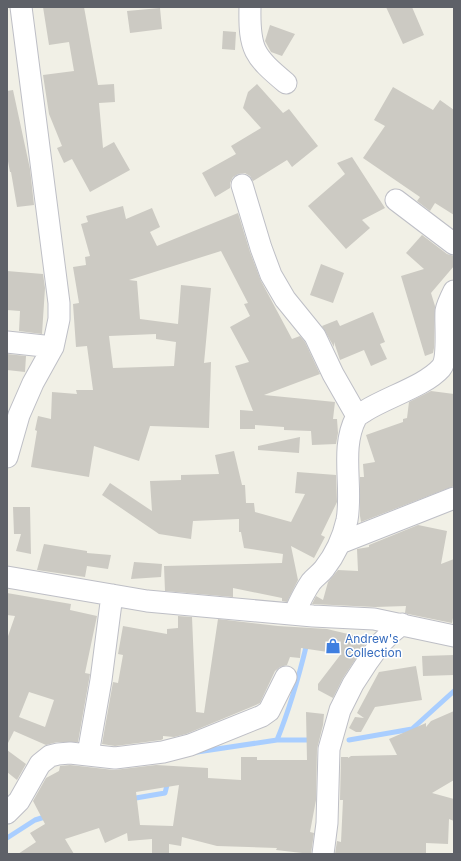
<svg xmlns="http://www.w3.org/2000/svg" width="461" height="861" font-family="Inter,sans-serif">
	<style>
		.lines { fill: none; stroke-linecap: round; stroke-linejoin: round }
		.stream { stroke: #a9ceff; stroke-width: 5 }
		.building { fill: #cccac3; fill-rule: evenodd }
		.minor-casing { stroke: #bebfc6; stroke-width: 23 }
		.minor { stroke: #fff; stroke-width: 21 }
		.labels { text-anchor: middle; stroke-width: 3; stroke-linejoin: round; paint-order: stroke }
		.shop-label { font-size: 12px; fill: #366cbe; stroke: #fff; text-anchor: start }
	</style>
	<rect width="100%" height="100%" fill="#f1f0e6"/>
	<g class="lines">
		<!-- stream -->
		<path class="stream" d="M277,740h36
			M349,740l63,-11 42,-38
			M197,752l80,-12c13,-32 22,-64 30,-97
			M130,799l35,-6 3,-12
			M7,838l28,-18 13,-4"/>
	</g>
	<!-- building -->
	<path class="building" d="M43,7h41l14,78 16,-1 1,18 -16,1 4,45 11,-6 16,28 -40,22 -18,-33 -8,4 -7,-15 5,-2 -13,-32 -6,-39 31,-4 -5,-29 -20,3z
		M386,7h26l12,28 -21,9z
		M160,8l2,21 -32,4 -3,-22z
		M270,25l25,9 -13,22 -11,-4 -6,-11z
		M223,31l13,1 -1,18 -13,-1z
		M257,84l26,29 6,-4 29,37 -26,21 -5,-7 -34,21 -3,-5 -5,-3 -7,1 -5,3 -3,6v5l-15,9 -13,-24 34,-19 -5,-8 30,-18 -18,-20 5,-16z
		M393,87l40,23 7,-10 14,10v105l-19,-12 -5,8 -13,-10 3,-4 -57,-39 22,-32 -11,-6z
		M13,90l17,79 4,36 -17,2 -6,-35h-1l-3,-16v-65z
		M352,157l33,51 -23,12 8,8 -24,21 -38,-43 37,-32 -8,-11z
		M123,206l3,13 26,-11 8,19 -10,5 7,14 81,-33 12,39 11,29 31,58 8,-3 5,6 15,32 -56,21 71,7 -2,17h4l1,14 -2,11 -24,1 -1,-14 -27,-1v-3l-29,-2v4h-15v-19l13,1 -18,-45 14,-4 -19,-35 20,-11 -6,-12 4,-1 -27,-52 -92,29 8,1 3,38 38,5 3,-39 30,3 -7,75 7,-1 -2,66 -59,-2 -11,35 -45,-15 -5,31 -58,-10 6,-36 -2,-1 3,-14 13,3 1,-27 25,2 -1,-4h17l-6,-44 -11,1 -3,-43 6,-1 -6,-36 13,-2 -1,-8 5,-1 -9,-32 7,-2 -2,-6zM156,334v5l20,3 -2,24 -61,2 -4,-32z
		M422,235l25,19 7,2v10l-23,27 4,13 -1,42 -1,5 -8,3 -24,-80 23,-7 -18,-16z
		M321,264l23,9 -11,30 -23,-8z
		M7,271l36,3 2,14 -3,46 -23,-3 1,-20 -13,-1z
		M373,312l12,30 -5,2 7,15 -16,7 -7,-16 -24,10 -6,-18v5l-12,-21 15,-6 3,6z
		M7,354l19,2 -1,16 -18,-2z
		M431,391l23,3v92l-93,36 -1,-6v-39h4l-1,-13 12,-2 -9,-27 37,-13v-3l4,-1 2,-16z
		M300,437l-1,16 -41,-3v-4z
		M234,451l8,34h3l1,18h8l1,9 36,10 14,-28 -10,-1 2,-21 39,3 1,27 -16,33 4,2 -11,21 -23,-12 7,34 -11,22 -5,-1v-3l-49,-10v9l-68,-6 -1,-25 118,-3 1,-9 -39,-6 -3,-16h-2v-13l-46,2 -2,18 -32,-5 -57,-39 8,-12 42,28 -2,-30 31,-1v-5l38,-1 -4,-19z
		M13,507h17l1,47 -15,-3 5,-17h-7z
		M418,525l29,6 -6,33 13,-5v59h-1l-1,5 -44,-9 -3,-1 1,-7 -31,1 -63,-3 4,-8 7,4 5,-18 10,-12 20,1 -1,-22 12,-2v-2z
		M44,544l43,7v2l24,2 -3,14 -21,-3 -2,11 -48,-7z
		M134,562l28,2 -1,13 -30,2z
		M7,593l64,11 -1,6 27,6 -12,57 5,1 -12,68h-21l-11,3 -32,-14 -7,14v-106l8,-23 -8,-1zM29,692l25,8 -9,27 -26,-10z
		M178,616l14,1 4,95 8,1 14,-94 60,7 49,3 42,10 -26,39 -10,20 -15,-8v-6l23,-30 -40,-6 -1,10 -10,-1 -3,8 -7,2 -5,4 -15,32 -4,2 -70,29 -12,3 -11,-1v3l-2,1 -46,6 -13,-2 11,-62 5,1 5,-28 -5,-1 5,-28 44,8v-5l11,-1z
		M454,655v20l-31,1 -1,-20z
		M416,666l6,34 -47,7 -14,25h-5l-7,-4 6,-11 9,1 -7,-5 22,-41z
		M454,711v69l-22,13 22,6v22l-5,-2 -1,25 -22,-1v11h-91l2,-13 4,1 2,-42h-3l1,-43h7v1l3,-2 46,-1 -8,-16 37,-16v4l5,-6z
		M306,712l18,2 -1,11 -6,24 -1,51 -6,32 4,1 -3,21 -35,-4 1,-2 -60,-2 -35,-9 -1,9 -12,-2v10h-17v-15l-24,2 -1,-8 -22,10 -6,-15 -34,11 9,15h-56l18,-12 -6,-9 15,-9 -12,-23 13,-23 13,-7 1,-5 10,-1 44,5 42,-5 52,3v10l33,2v-23h16v3h50zM179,785l-6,41 -33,-1 -4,-33z
		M7,750l19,14 -9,16 -10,-8z"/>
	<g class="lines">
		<defs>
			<path id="minor" d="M250,7c-1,43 4,49 36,76
				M242,185l19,63 10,27 14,24 30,37 18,38 24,42
				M396,200l58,44
				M7,342l46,5
				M7,457l12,-42 14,-32 20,-36 6,-28v-16l-38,-296
				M340,543l114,-45
				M7,577l140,24 166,15 61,3 80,17
				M294,614c5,-11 10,-22 17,-32 4,-5 9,-8 13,-13 11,-14 19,-31 23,-49 6,-33 -7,-72 9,-102 2,-3 6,-5 9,-7 22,-14 60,-25 76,-43 8,-9 4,-45 5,-57 1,-6 5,-14 8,-20
				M88,754l13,-74 11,-85
				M7,813l12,-12 21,-37 10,-8 8,-2 12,-1 45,5 48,-6 27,-7 72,-29 7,-5 17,-34
				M323,854l4,-31 2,-74 11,-39 13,-26 15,-23 13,-18 9,-9 12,-10"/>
		</defs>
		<!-- minor casing -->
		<use href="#minor" class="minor-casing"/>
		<!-- minor -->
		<use href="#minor" class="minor"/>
	</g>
	<!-- icons -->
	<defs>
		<symbol id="shop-bare" viewBox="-9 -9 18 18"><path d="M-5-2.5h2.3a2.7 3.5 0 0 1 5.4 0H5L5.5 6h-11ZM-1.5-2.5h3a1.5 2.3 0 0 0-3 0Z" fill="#3f7fe0" stroke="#fff" stroke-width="2.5" paint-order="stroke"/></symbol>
	</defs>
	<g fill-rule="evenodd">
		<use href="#shop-bare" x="322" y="635" width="22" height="22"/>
	</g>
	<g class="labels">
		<!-- shop labels -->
		<g class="shop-label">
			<text x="345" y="643">Andrew's<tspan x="345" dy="14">Collection</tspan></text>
		</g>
	</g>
	<!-- border -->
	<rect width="461" height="861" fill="none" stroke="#5e6168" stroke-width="16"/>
</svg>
